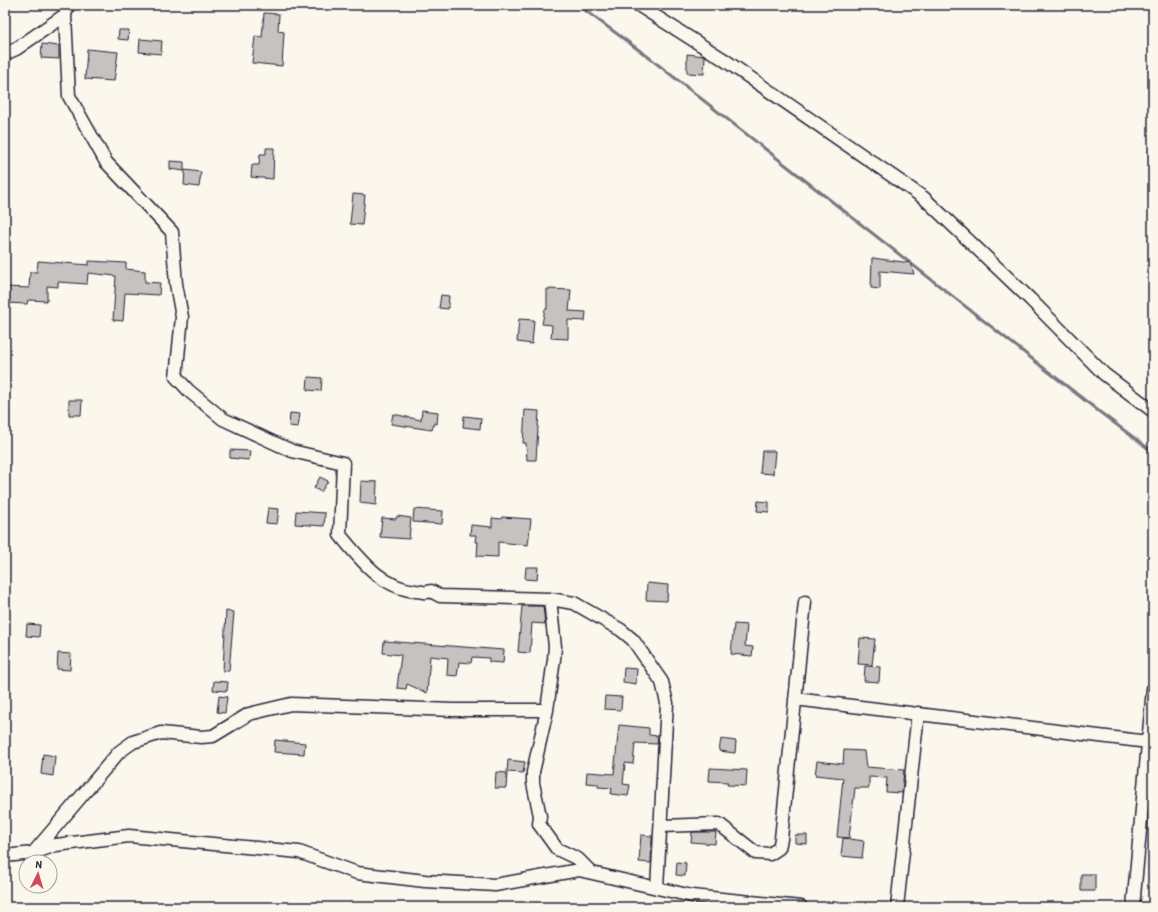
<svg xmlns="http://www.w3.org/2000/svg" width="1158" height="912" font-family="'Patrick Hand',sans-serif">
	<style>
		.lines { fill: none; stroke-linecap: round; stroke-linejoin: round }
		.stream { stroke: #787681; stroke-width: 3 }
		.building { fill: #c6c2c0; stroke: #22223b }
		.minor-casing { stroke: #22223b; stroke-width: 15 }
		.minor { stroke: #fbf7ec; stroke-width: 12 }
	</style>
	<rect width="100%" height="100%" fill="#fbf7ec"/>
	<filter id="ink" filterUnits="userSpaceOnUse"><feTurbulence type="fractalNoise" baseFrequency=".025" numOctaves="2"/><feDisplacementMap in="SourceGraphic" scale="8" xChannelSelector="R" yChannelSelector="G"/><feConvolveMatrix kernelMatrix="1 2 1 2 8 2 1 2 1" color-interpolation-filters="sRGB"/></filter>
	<g filter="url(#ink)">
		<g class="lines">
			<!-- stream -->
			<path class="stream" d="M578,5l69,51 454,357 52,39"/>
		</g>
		<!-- building -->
		<path class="building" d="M264,13l15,1 -1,17 6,1 -2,34 -30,-3 3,-27 7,1z
			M119,30h10l-1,10 -10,-1z
			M140,39l22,2 -1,13 -22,-2z
			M42,44l17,2v13l-18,-1z
			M87,49l31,3 -4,29 -29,-2z
			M687,54l18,2 -1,18 -17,-1z
			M266,148h8l-1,31 -22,-2 1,-12h7l1,-11h6z
			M170,161l14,1v9l-14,-2z
			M185,170l16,2 -2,15 -15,-2z
			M353,194l12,1 -3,30 -12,-1z
			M872,258l39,5 3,11 -34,-3v18l-9,-1z
			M38,261l51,4v-4l37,2v6l19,2v11l15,1 -1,12 -34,-2 -2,28 -10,-1 3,-44 -28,-3 -1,11 -29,-2v5l-11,-1v15l-19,-1 -1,4 -22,-1v-16l24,1 1,-16h7z
			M547,289l24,1 -2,21 17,1 -1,9 -17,-1v19l-17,-1 1,-13 -10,-1 3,-15h2z
			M441,295l8,1 -1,13 -9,-1z
			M519,319l15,1 -2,24 -15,-2z
			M308,377l14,1 -1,13 -14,-1z
			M69,400h13l-1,15h-12z
			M422,410l16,2 -1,12 -3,-1 -2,7 -41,-6 2,-10 28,6z
			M525,410l14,1 -3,49h-9l-1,-17h-3z
			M290,413l10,1 -2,13 -9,-1z
			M464,416l17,2 -1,11 -17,-2z
			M230,450l20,1 -1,9 -19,-2z
			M762,451h13l-2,23 -13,-1z
			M320,477l8,4 -7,11 -7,-4z
			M361,481l16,1 -1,23 -16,-2z
			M758,501l11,1v10l-12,-1z
			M268,508l11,1 -2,15 -11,-1z
			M414,509l29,2 -1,13 -29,-2z
			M296,511l29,2 -1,13 -29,-2z
			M397,516l14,2 -2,21 -29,-2 2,-19 14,1z
			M502,517l29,2 -3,26 -30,-3v15l-21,-1 1,-14h-3l1,-7h-6l1,-10 21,2v-9l9,1z
			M526,567h12l-1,13 -12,-1z
			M647,583l21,2 -1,16 -21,-1z
			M522,606h21l2,18 -13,-1 -2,30 -12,-1z
			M226,611l8,1 -5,59h-6z
			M27,624l13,1 -1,12 -13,-1z
			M734,624l13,1 -2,21 8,1 -1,9 -21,-2z
			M860,638l15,1 -3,26 -14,-1z
			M384,641l120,9 -1,13 -14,-1v-4l-17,-1 -1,6 -12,-1 -2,14 -10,-1 1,-17 -18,-2 -3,37 -20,-9 -1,5 -9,-1 4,-33 -18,-2z
			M58,653l13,1 -1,16 -13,-1z
			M865,666l15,1 -1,15 -15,-1z
			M624,668l13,1 -1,15 -13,-2z
			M214,681l14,1 -1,9 -14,-1z
			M219,696l8,1 -2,16 -8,-1z
			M605,696l17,1 -1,13 -17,-1z
			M619,725l30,3v7l9,1 -1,8 -22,-1 -2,21 -8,-1 -2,21 7,1 -2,11 -17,-2 1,-6 -14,-1v-3l-12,-1 1,-11 27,2z
			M721,739l15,2 -1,12 -16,-2z
			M275,740l30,3 -1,11 -30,-2z
			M844,750l20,1 2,16 38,3 -2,23 -16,-1 1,-14 -18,-1v11h-14l-6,50 -12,-1 6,-59 -28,-3 2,-14 26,3z
			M43,754l12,2 -2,20 -12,-2z
			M508,760l17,2 -2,11 -16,-1z
			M710,768l37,2 -1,16 -19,-1 1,-3 -19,-1z
			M496,772l11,1 -1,15h-11z
			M692,832h24l-1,12 -24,-2z
			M641,835l11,1 -1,27 -12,-1z
			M795,835h12v9l-12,-1z
			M843,838l21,3 -2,17 -21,-2z
			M677,862l9,1 -1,13 -9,-1z
			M1081,874h14v17h-14z"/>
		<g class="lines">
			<defs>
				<path id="minor" d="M68,5l-3,10 4,81 37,66 66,70 4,52 6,33 -6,60 13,14 34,28 69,32 51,12 -3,72c20,24 42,53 76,56 6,0 8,3 15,0l9,5 110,3 24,4 47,27 12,10 29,42 5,21 -10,185
					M638,5l85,54 201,139 106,101 74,75 49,37
					M5,54l11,-5 49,-34
					M550,599l5,48 -1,12 -7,51 -14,62v11l7,33 -1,8 18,25 21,10 13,13
					M795,699l353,43
					M661,826l58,-2 37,29 14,1 9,-6 2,-9 24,-237
					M34,852l85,-100 14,-10 28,-9 40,4 12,-1 36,-22 42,-10 162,6h94
					M5,856l28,-3 23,-8 73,-9 170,16 58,21 68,8 70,4 84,-15 113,26 109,11
					M897,907l21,-194
					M1133,907l20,-218"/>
			</defs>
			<!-- minor casing -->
			<use href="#minor" class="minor-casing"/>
			<!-- minor -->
			<use href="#minor" class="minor"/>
		</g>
	</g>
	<!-- margin -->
	<rect width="1158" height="912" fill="none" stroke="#fbf7ec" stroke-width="20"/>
	<rect x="10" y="10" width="1138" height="892" fill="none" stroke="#22223b" stroke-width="1.5" filter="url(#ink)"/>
	<!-- north arrow -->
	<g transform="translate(38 874) rotate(5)"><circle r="19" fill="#fbf7ec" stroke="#a4a2a5"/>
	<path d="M0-3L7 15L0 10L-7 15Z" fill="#d1495b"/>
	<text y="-6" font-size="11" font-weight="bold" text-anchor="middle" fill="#22223b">N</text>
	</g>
</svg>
